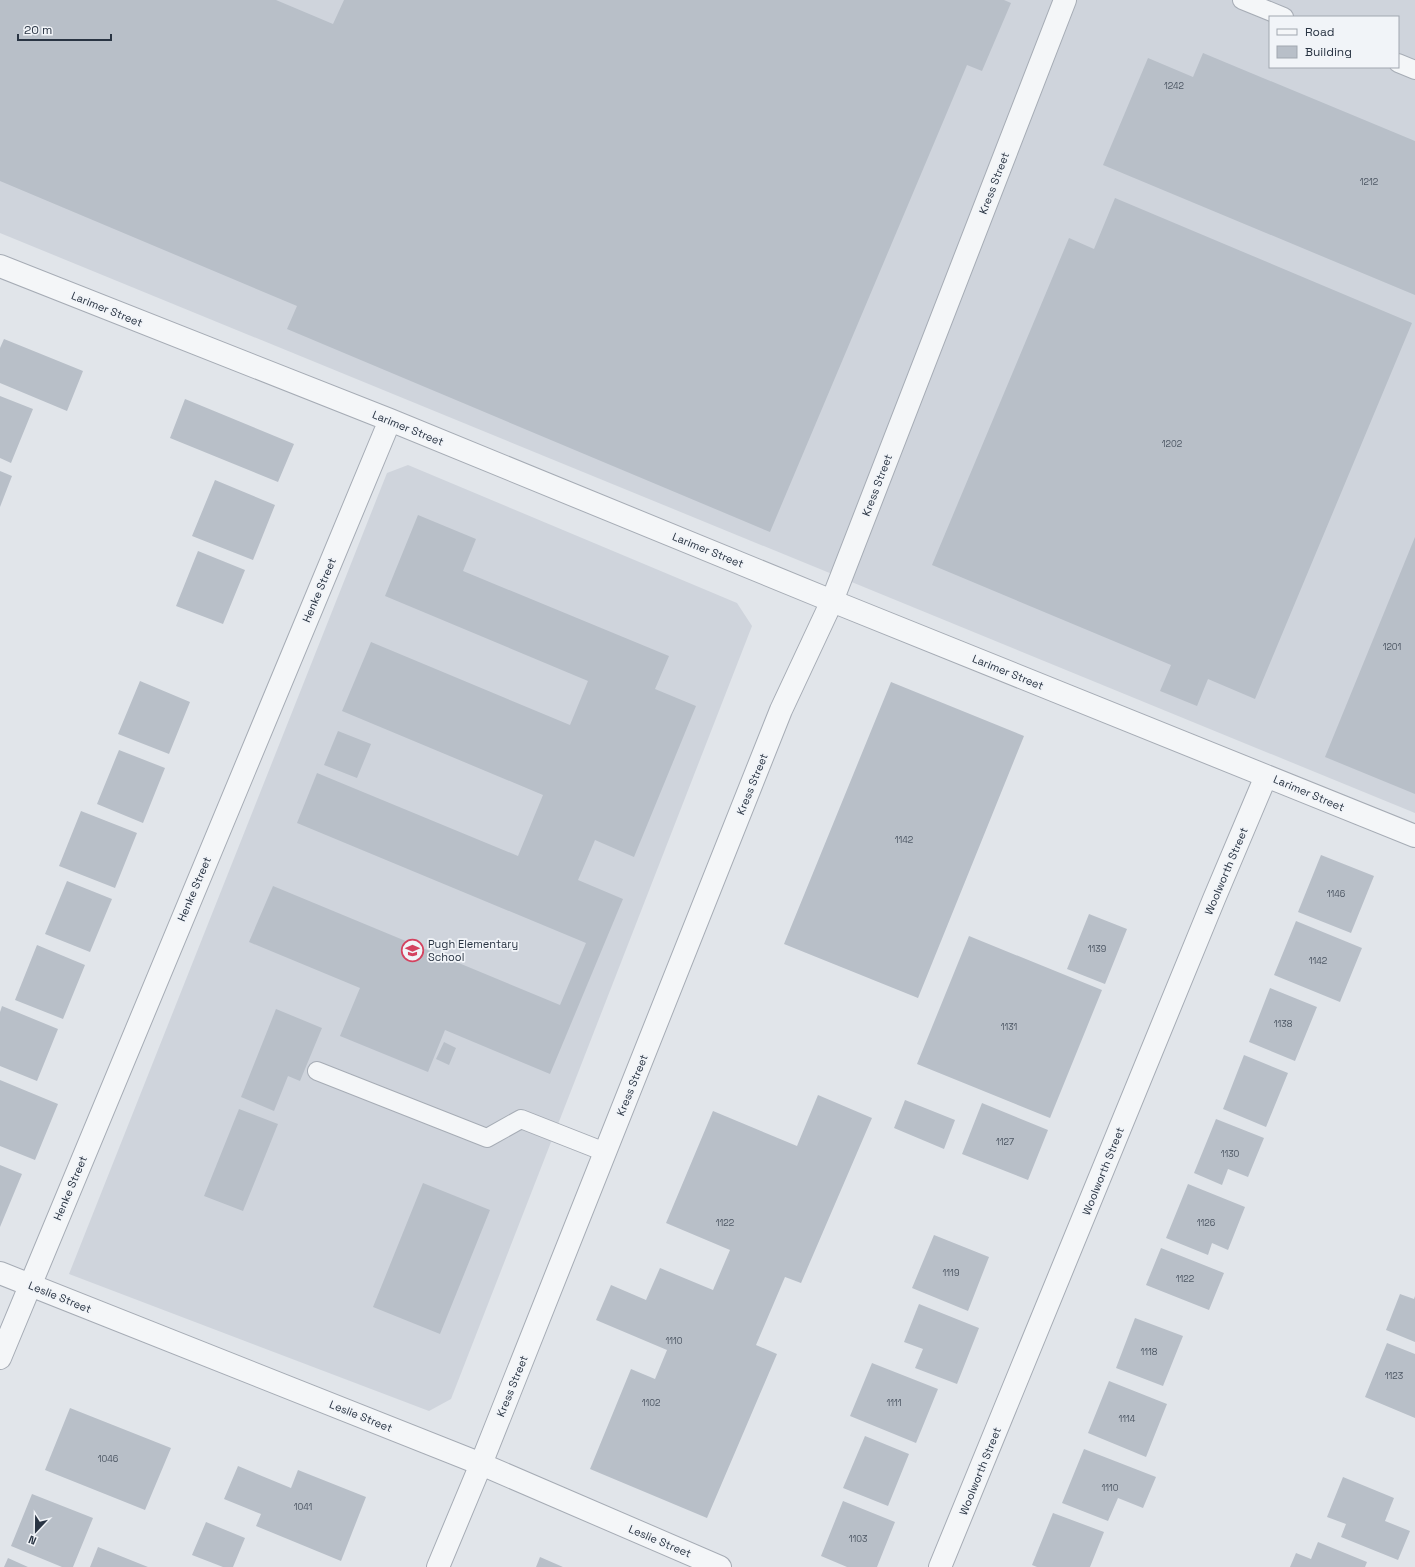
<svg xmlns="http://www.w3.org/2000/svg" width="1415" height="1567" font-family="'Space Grotesk',sans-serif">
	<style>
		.built { fill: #cfd4dc; fill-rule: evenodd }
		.building { fill: #b8bfc8 }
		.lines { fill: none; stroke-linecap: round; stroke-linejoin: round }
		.service-casing { stroke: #a6acb5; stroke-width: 20 }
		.minor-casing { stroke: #a6acb5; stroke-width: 24 }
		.tertiary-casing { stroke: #a6acb5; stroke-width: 24 }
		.service { stroke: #f4f6f8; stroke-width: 18 }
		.minor { stroke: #f4f6f8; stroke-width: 22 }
		.tertiary { stroke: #f4f6f8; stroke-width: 22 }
		.labels { text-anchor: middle; stroke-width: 3.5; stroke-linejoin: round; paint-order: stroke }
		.number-label { font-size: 9px; fill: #4d5764 }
		.street-label { font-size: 11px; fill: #293443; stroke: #f1f4f8 }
		.poi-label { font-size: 11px; fill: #293443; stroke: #f1f4f8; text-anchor: start }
	</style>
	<rect width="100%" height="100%" fill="#e1e5ea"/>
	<!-- built -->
	<path class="built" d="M0,0h1415v813l-1415,-580zM1270,17h128v50h-128z
		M408,465l329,138 15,23 -301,773 -22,12 -360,-137 318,-801z"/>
	<!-- building -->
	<path class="building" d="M0,0h276l57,24 11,-24h660l7,3 -29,68 -15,-6 -197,467 -483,-203 10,-23 -297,-125z
		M1203,53l212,88v154l-312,-130 45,-107 45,19z
		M1115,198l297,125 -157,376 -47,-20 -11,27 -37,-15 11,-26 -239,-100 137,-327 25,11z
		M4,339l79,32 -16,40 -67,-28v-35z
		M0,396l33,13 -22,54 -11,-5z
		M185,399l109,45 -16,38 -108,-44z
		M0,471l12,5 -12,31z
		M215,480l60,25 -22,55 -61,-24z
		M418,515l58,24 -13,32 206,85 -14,33 41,17 -62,151 -39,-17 -17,40 45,19 -73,175 -105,-44 -17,42 -88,-36 20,-48 -111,-46 24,-56 287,119 26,-62 -289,-120 20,-50 201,83 25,-61 -201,-84 29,-69 199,83 18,-44 -203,-85z
		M1415,537v257l-90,-37z
		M198,551l47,19 -22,54 -47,-18z
		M140,681l50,21 -21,52 -51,-20z
		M891,682l133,54 -106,262 -134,-54z
		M338,731l33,13 -14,34 -33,-13z
		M119,750l46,18 -22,55 -46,-19z
		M81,811l56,22 -22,55 -56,-22z
		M1321,855l53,21 -23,57 -53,-21z
		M67,881l45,18 -22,53 -45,-18z
		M1089,914l38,15 -22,55 -38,-15z
		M1296,921l66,27 -22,54 -66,-27z
		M969,936l133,54 -52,128 -133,-54z
		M37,945l48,20 -22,54 -48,-19z
		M1270,988l47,19 -22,54 -46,-19z
		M2,1006l56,23 -21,52 -37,-15v-54z
		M276,1009l46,19 -22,53 -12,-5 -14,35 -33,-14z
		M444,1042l12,6 -7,17 -13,-6z
		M1244,1055l44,18 -22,54 -43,-18z
		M0,1080l58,24 -23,56 -35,-14z
		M818,1095l54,23 -71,165 -16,-6 -29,68 21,9 -70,164 -117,-49 41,-100 24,10 12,-29 -71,-30 15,-35 35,15 14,-32 53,22 17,-40 -64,-27 47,-112 84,35z
		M905,1100l50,20 -11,29 -50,-21z
		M982,1103l66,27 -20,50 -66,-26z
		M239,1109l39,15 -35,87 -39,-15z
		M1216,1119l48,19 -16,39 -20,-8 -6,16 -28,-12z
		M0,1165l22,9 -22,53z
		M423,1183l67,27 -50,124 -67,-27z
		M1188,1184l57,23 -17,43 -16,-7 -4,12 -42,-17z
		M934,1235l55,22 -21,54 -56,-23z
		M1161,1248l63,25 -15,37 -63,-25z
		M1400,1294l14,5 1,-3v46l-29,-12z
		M919,1304l60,24 -22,56 -42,-16 8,-19 -19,-7z
		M1135,1318l48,18 -20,50 -47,-18z
		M1387,1343l28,11v64l-50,-21z
		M872,1363l66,26 -22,54 -66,-27z
		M1109,1381l58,23 -21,53 -58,-24z
		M70,1408l101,40 -26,62 -100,-40z
		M865,1436l44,18 -21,52 -45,-18z
		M1084,1449l72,28 -13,31 -25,-10 -10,23 -46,-18z
		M238,1466l53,22 7,-18 68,27 -25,64 -85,-35 5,-12 -37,-15z
		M1343,1477l51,21 -9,23 25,10 -12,29 -57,-23 5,-13 -19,-7z
		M32,1494l61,24 -20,49h-11l-51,-21z
		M843,1501l52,21 -18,45h-30l-26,-11z
		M1053,1513l51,19 -14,35h-53l-5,-2z
		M206,1522l39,16 -12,29h-10l-31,-12z
		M1318,1542l49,20 -2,5h-75l6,-14 15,6z
		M98,1547l50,20h-58z
		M540,1557l23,10h-27z
		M8,1558l20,9h-24z"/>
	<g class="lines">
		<defs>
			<path id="service" d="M1242,0l42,17
				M1398,63l17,7
				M317,1071l170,67 34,-19 84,33"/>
			<path id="minor" d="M0,266l390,154 442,181 583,235
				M0,1273l481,191 239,103
				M0,1358l390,-938
				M940,1567l274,-668 52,-123"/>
			<path id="tertiary" d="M438,1567l43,-103 300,-754 51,-109 233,-601"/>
		</defs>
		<!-- service casing -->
		<use href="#service" class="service-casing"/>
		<!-- minor casing -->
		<use href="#minor" class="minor-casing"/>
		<!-- tertiary casing -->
		<use href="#tertiary" class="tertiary-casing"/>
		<!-- service -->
		<use href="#service" class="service"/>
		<!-- minor -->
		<use href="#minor" class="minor"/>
		<!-- tertiary -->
		<use href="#tertiary" class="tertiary"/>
	</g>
	<!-- icons -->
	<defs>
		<symbol id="school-ring" viewBox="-11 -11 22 22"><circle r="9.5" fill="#f1f4f8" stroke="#d4425f" stroke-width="1.5"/><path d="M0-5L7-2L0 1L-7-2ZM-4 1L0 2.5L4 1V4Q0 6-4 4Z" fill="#d4425f"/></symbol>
	</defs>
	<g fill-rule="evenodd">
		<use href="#school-ring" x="400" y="938" width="25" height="25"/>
	</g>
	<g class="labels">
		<!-- number labels -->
		<g class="number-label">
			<text x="1174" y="89">1242</text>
			<text x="1369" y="185">1212</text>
			<text x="1172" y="447">1202</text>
			<text x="1392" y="650">1201</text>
			<text x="904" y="843">1142</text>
			<text x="1336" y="897">1146</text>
			<text x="1097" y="952">1139</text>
			<text x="1318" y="964">1142</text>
			<text x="1283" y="1027">1138</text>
			<text x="1009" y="1030">1131</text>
			<text x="1005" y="1145">1127</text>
			<text x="1230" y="1157">1130</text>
			<text x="725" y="1226">1122</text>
			<text x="1206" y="1226">1126</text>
			<text x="951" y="1276">1119</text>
			<text x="1185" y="1282">1122</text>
			<text x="674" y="1344">1110</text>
			<text x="1149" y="1355">1118</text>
			<text x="1394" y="1379">1123</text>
			<text x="651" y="1406">1102</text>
			<text x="894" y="1406">1111</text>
			<text x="1127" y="1422">1114</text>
			<text x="108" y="1462">1046</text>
			<text x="1110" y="1491">1110</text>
			<text x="303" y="1510">1041</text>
			<text x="858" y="1542">1103</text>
		</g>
		<!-- street labels -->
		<g class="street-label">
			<text transform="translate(994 183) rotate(-69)" y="4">Kress Street</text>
			<text transform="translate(107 309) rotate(22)" y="4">Larimer Street</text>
			<text transform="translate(408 428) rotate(22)" y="4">Larimer Street</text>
			<text transform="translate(877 485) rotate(-69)" y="4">Kress Street</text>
			<text transform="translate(708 550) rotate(22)" y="4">Larimer Street</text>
			<text transform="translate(319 590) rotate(-67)" y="4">Henke Street</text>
			<text transform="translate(1008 672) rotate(22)" y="4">Larimer Street</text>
			<text transform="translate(752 784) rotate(-68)" y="4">Kress Street</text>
			<text transform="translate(1309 793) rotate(23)" y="4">Larimer Street</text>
			<text transform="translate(1226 871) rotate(-67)" y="4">Woolworth Street</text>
			<text transform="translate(194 889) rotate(-67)" y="4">Henke Street</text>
			<text transform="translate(632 1085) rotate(-68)" y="4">Kress Street</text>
			<text transform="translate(1103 1171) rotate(-68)" y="4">Woolworth Street</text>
			<text transform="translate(70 1188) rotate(-67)" y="4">Henke Street</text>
			<text transform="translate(60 1297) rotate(22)" y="4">Leslie Street</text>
			<text transform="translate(512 1386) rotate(-68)" y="4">Kress Street</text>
			<text transform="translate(361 1416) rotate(22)" y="4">Leslie Street</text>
			<text transform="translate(980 1471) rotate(-68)" y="4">Woolworth Street</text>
			<text transform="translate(660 1541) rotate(23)" y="4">Leslie Street</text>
		</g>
		<!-- poi labels -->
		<g class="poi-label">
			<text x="428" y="948">Pugh Elementary<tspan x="428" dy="13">School</tspan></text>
		</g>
	</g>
	<!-- legend -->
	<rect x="1269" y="16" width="130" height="52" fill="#f1f4f8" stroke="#a1a7b0"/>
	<rect x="1277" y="29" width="20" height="6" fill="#f4f6f8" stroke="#a1a7b0"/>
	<text x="1305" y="36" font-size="12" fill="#293443">Road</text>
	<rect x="1277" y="46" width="20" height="12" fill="#b8bfc8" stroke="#a1a7b0"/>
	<text x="1305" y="56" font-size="12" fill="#293443">Building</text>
	<!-- north arrow -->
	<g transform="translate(36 1531) rotate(202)" stroke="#f1f4f8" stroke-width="3" paint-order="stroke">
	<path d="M0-3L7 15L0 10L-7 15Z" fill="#293443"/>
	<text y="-6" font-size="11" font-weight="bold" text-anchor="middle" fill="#293443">N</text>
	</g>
	<!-- scale -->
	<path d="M18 34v6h93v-6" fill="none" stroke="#293443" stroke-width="2"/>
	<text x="24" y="34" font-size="12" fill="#293443" stroke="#f1f4f8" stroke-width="3" paint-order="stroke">20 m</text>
</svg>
